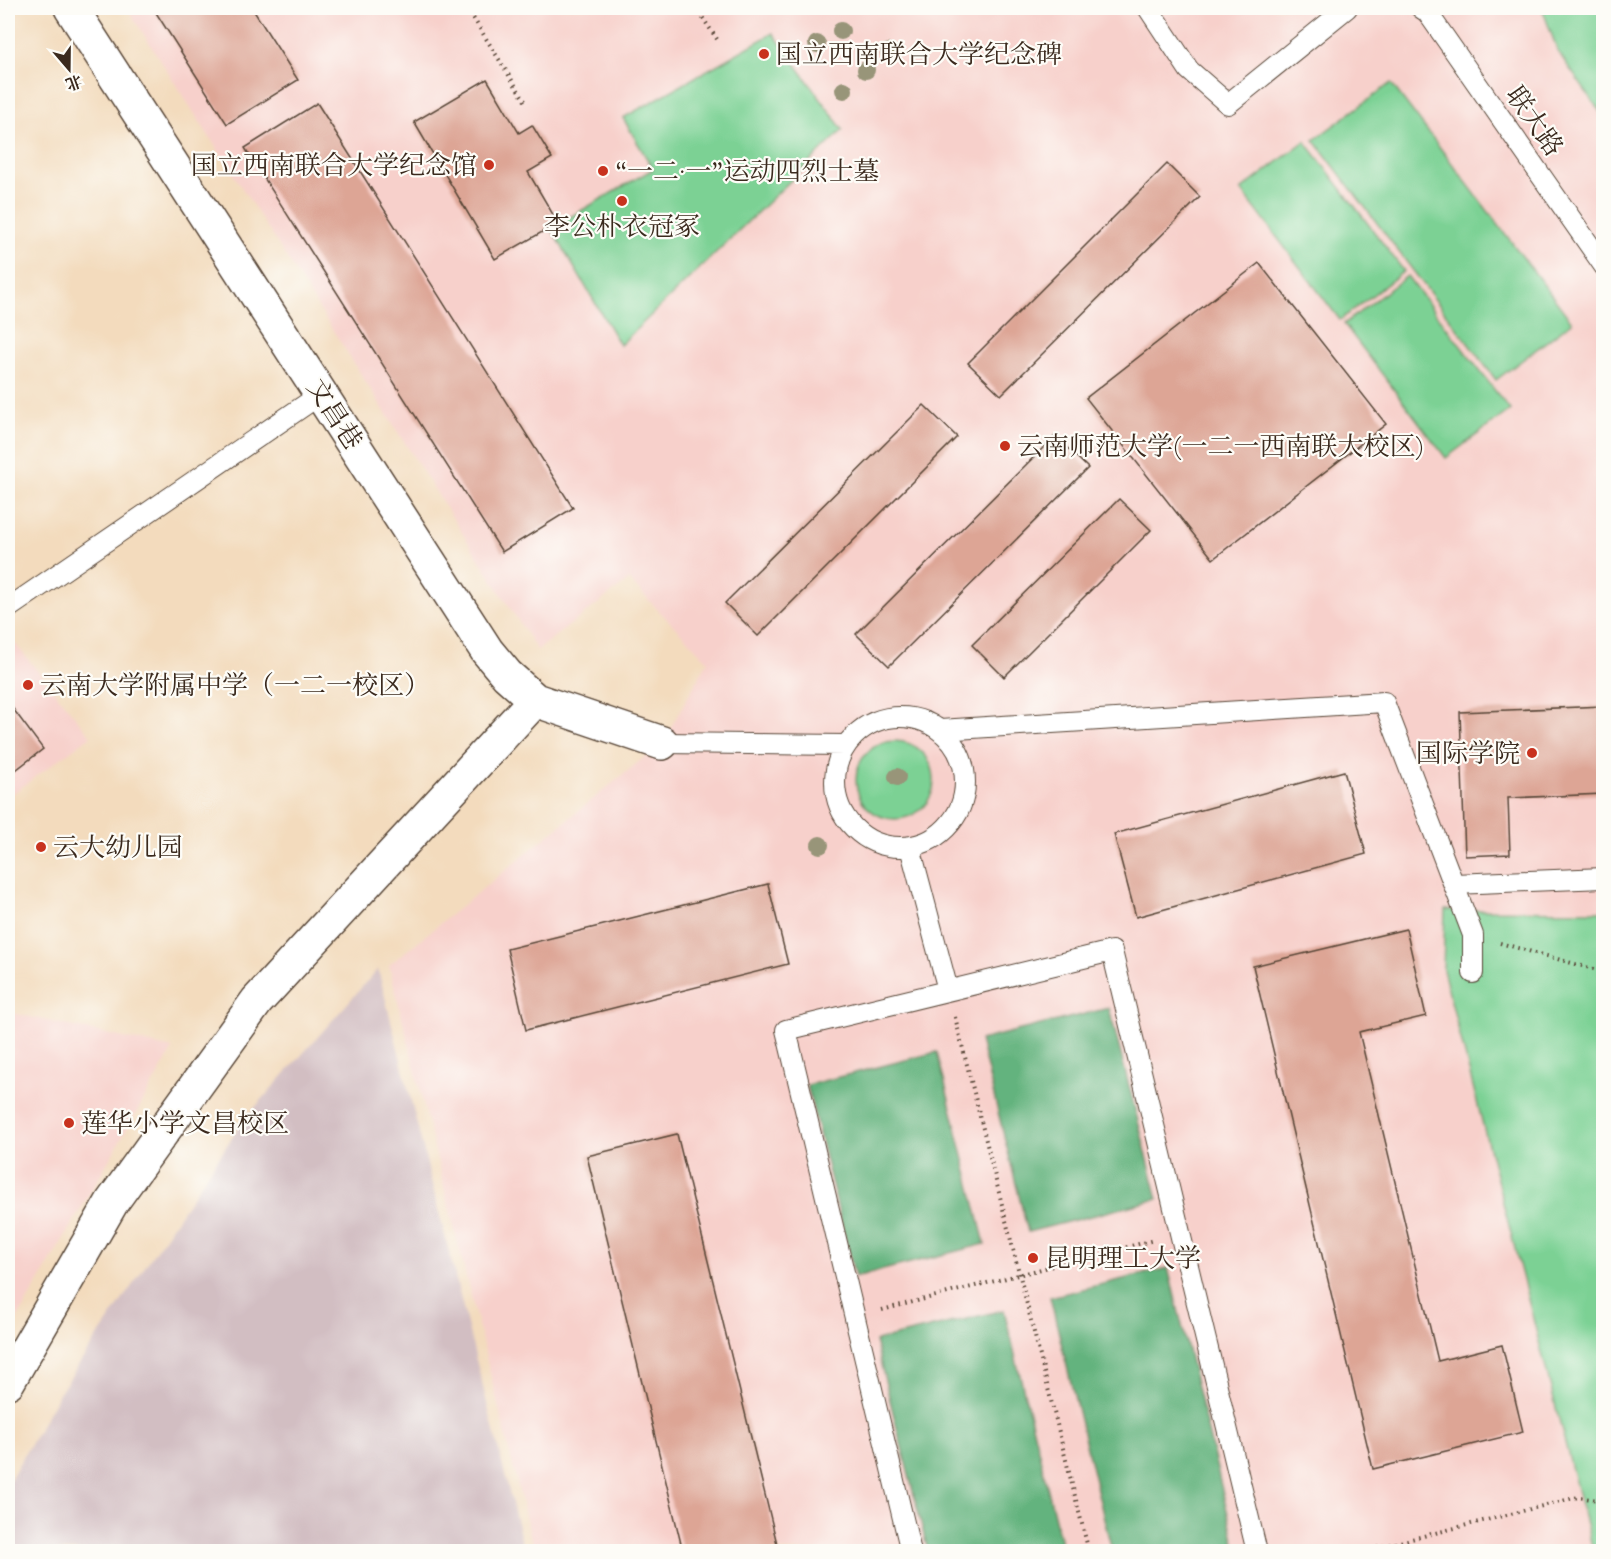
<svg xmlns="http://www.w3.org/2000/svg" width="1611" height="1559" font-family="'Sorts Mill Goudy','Noto Serif SC',serif">
	<style>
		.built { fill: #f7d0cb }
		.industrial { fill: #d2bec2 }
		.green { fill: #7bd194; stroke: #5b7e59; stroke-width: 1.5 }
		.forest { fill: #64b37e; stroke: #506e4e; stroke-width: 1.5 }
		.building { fill: #dda595 }
		.lines { fill: none; stroke-linecap: round; stroke-linejoin: round }
		.lane-casing { stroke: #574536; stroke-width: 22 }
		.street-casing { stroke: #574536; stroke-width: 36 }
		.path { stroke: #574536; stroke-width: 4; stroke-dasharray: 1.5 4.5; stroke-linecap: butt }
		.lane { stroke: #fff; stroke-width: 20 }
		.street { stroke: #fff; stroke-width: 33 }
		.tree { fill: #989579 }
		.poi-dot { fill: #c8321e; stroke: #fdfcf7; stroke-width: 2 }
		.labels { text-anchor: middle; stroke-width: 4.5; stroke-linejoin: round; paint-order: stroke }
		.poi-label { font-size: 26px; fill: #3b2a1e; stroke: #fdfcf7; text-anchor: start }
		.street-label { font-size: 26px; fill: #3b2a1e; stroke: #fdfcf7 }
	</style>
	<rect width="100%" height="100%" fill="#fdfcf7"/>
	<filter id="ink" filterUnits="userSpaceOnUse"><feTurbulence type="fractalNoise" baseFrequency=".0167" numOctaves="2"/><feDisplacementMap in="SourceGraphic" scale="12" xChannelSelector="R" yChannelSelector="G"/><feConvolveMatrix kernelMatrix="1 2 1 2 8 2 1 2 1" color-interpolation-filters="sRGB"/></filter>
	<filter id="wash" filterUnits="userSpaceOnUse"><feTurbulence type="fractalNoise" baseFrequency=".008" numOctaves="4" result="noise"/><feDisplacementMap in="SourceGraphic" scale="24" xChannelSelector="R" yChannelSelector="G"/><feGaussianBlur stdDeviation="1.35" result="paint"/><feColorMatrix in="noise" values="0 0 0 0 0 0 0 0 0 0 0 0 0 0 0 0 0 1.4 0 .05"/><feComposite in="paint" operator="in"/></filter>
	<g filter="url(#wash)">
		<rect width="100%" height="100%" fill="#f3dbbd"/>
		<!-- built -->
		<path class="built" d="M127,8h1476v1543h-1069l-145,-586 273,-222 46,-82 -79,-81 -92,70z
			M8,635l83,101 -83,61z
			M8,1012l165,37 -165,286z"/>
		<!-- industrial -->
		<path class="industrial" d="M378,969l146,582h-516v-68l51,-89 185,-274z"/>
		<!-- green -->
		<path class="green" d="M1542,8h61v108l-45,-64z
			M773,33l70,97 -223,215 -69,-117 102,-59 -30,-51z
			M1391,83l181,239 -76,58 -182,-240z
			M1305,141l99,130 -64,49 -99,-130z
			M1407,276l103,134 -64,48 -102,-134z
			M856 780a39 39 0 1 1 78 0a39 39 0 1 1-78 0Z
			M1445,910l158,1v640h-10l-150,-581z"/>
		<!-- forest -->
		<path class="forest" d="M1109,1008l49,191 -130,33 -48,-192z
			M937,1052l48,192 -130,33 -48,-192z
			M1168,1268l69,283h-125l-62,-254z
			M1004,1310l59,241h-135l-53,-210z"/>
		<g id="blocks">
			<!-- building -->
			<path class="building" d="M153,8h99l46,72 -71,44z
				M487,79l32,54 13,-8 20,33 -24,14 30,51 -63,36 -81,-137z
				M317,103l256,405 -71,44 -257,-404z
				M1167,164l33,33 -199,198 -33,-32z
				M1259,263l127,161 -173,135 -127,-161z
				M924,405l33,32 -199,199 -33,-33z
				M1055,436l33,32 -199,198 -33,-32z
				M1119,499l32,31 -147,147 -32,-32z
				M8,702l35,47 -35,27z
				M1604,706v88l-96,4 2,56 -45,2 -5,-144z
				M1344,771l22,83 -230,63 -22,-83z
				M768,884l20,80 -262,66 -19,-81z
				M1406,929l20,87 -67,16 79,329 64,-16 21,87 -150,37 -120,-503z
				M677,1134l102,418h-96l-96,-396z"/>
		</g>
	</g>
	<g filter="url(#ink)">
		<use href="#blocks" fill-opacity="0" stroke="#574536" stroke-width="1.5"/>
		<g class="lines">
			<defs>
				<path id="lane" d="M1148,8l41,62 39,34 119,-96
					M1421,8l6,4 177,254
					M8,604l2,3 311,-213
					M835 782a65 65 0 1 1 130 0a65 65 0 1 1-130 0Z
					M940,730l444,-28 89,233v38
					M662,743l183,2
					M910,847l38,143
					M1454,884l150,-6
					M911,1552l-125,-522 326,-79 145,601"/>
				<path id="street" d="M71,8l416,643 20,24 28,25 127,43
					M8,1382l104,-180 145,-201 278,-301"/>
			</defs>
			<!-- lane casing -->
			<use href="#lane" class="lane-casing"/>
			<!-- street casing -->
			<use href="#street" class="street-casing"/>
			<!-- path -->
			<path class="path" d="M467,8l58,93
				M696,8l23,34
				M1500,943l104,29
				M955,1017l134,535
				M882,1310l272,-70
				M1360,1552l218,-55 26,4"/>
			<!-- lane -->
			<use href="#lane" class="lane"/>
			<!-- street -->
			<use href="#street" class="street"/>
		</g>
		<!-- trees -->
		<g class="tree">
			<circle cx="841" cy="31" r="9"/>
			<circle cx="817" cy="44" r="9"/>
			<circle cx="889" cy="52" r="9"/>
			<circle cx="866" cy="70" r="9"/>
			<circle cx="844" cy="90" r="9"/>
			<circle cx="897" cy="777" r="9"/>
			<circle cx="820" cy="845" r="9"/>
		</g>
	</g>
	<!-- markers -->
	<g class="poi-dot">
		<circle cx="764" cy="54" r="6"/>
		<circle cx="489" cy="165" r="6"/>
		<circle cx="603" cy="171" r="6"/>
		<circle cx="622" cy="201" r="6"/>
		<circle cx="1005" cy="446" r="6"/>
		<circle cx="28" cy="685" r="6"/>
		<circle cx="1532" cy="753" r="6"/>
		<circle cx="41" cy="847" r="6"/>
		<circle cx="69" cy="1123" r="6"/>
		<circle cx="1033" cy="1258" r="6"/>
	</g>
	<g class="labels">
		<!-- poi labels -->
		<g class="poi-label">
			<text x="776" y="63">国立西南联合大学纪念碑</text>
			<text x="477" y="174" text-anchor="end">国立西南联合大学纪念馆</text>
			<text x="615" y="180">“一二·一”运动四烈士墓</text>
			<text x="622" y="235" text-anchor="middle">李公朴衣冠冢</text>
			<text x="1017" y="455">云南师范大学(一二一西南联大校区)</text>
			<text x="40" y="694">云南大学附属中学（一二一校区）</text>
			<text x="1520" y="762" text-anchor="end">国际学院</text>
			<text x="53" y="856">云大幼儿园</text>
			<text x="81" y="1132">莲华小学文昌校区</text>
			<text x="1045" y="1267">昆明理工大学</text>
		</g>
		<!-- street labels -->
		<g class="street-label">
			<text transform="translate(1535 121) rotate(55)" y="9">联大路</text>
			<text transform="translate(335 414) rotate(57)" y="9">文昌巷</text>
		</g>
	</g>
	<!-- margin -->
	<rect width="1611" height="1559" fill="none" stroke="#fdfcf7" stroke-width="30"/>
	<!-- north arrow -->
	<g transform="translate(69 69) rotate(160)" stroke="#fdfcf7" stroke-width="4.5" paint-order="stroke">
	<path d="M0-4.5L10 22L0 15L-10 22Z" fill="#3b2a1e"/>
	<text y="-9" font-size="16" font-weight="bold" text-anchor="middle" fill="#3b2a1e">北</text>
	</g>
</svg>
